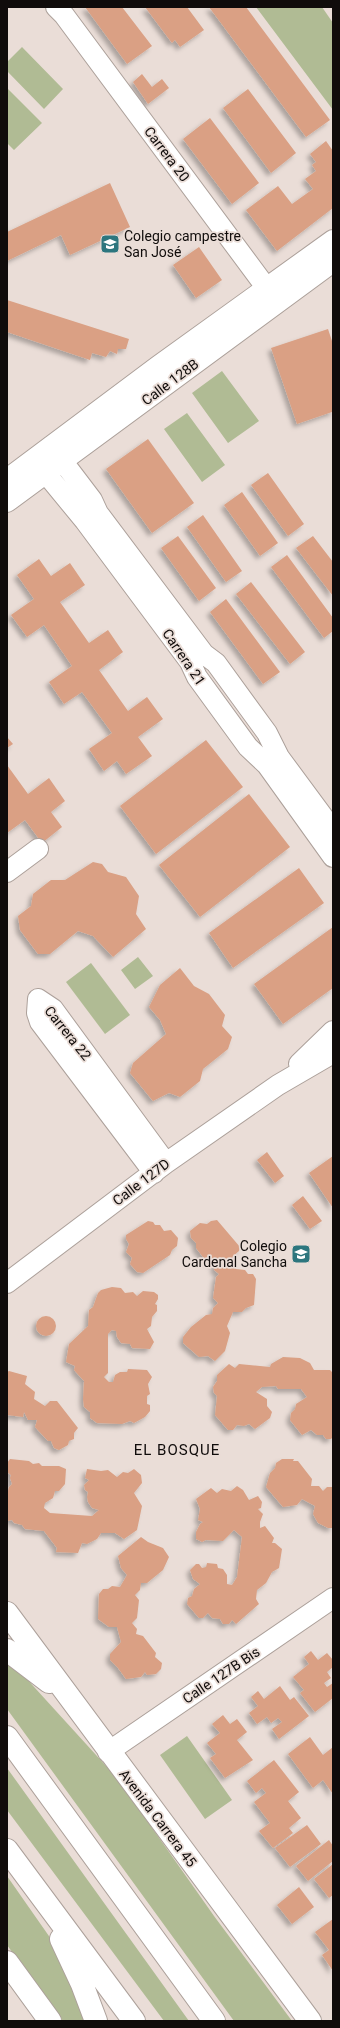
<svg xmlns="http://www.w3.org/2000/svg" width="340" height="2028" font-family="Roboto,sans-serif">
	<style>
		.green { fill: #b0bb94 }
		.building { fill: #daa084; filter: url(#shadow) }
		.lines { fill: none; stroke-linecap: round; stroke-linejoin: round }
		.street-casing { stroke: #aca09a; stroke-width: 22 }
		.highway-casing { stroke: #aca09a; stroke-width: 24 }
		.street { stroke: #fff; stroke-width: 20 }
		.highway { stroke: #fff; stroke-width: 22 }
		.labels { text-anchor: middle; stroke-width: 3.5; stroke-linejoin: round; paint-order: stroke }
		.street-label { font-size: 14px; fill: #100c0b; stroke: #eaddd7 }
		.poi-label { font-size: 14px; fill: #100c0b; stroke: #eaddd7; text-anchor: start }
		.neighbourhood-label { font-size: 15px; letter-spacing: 1px; fill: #100c0b; stroke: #eaddd7 }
	</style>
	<defs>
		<filter id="shadow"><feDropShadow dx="-3.5" dy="3.5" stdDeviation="2" flood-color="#0004"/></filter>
	</defs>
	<rect width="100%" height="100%" fill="#eaddd7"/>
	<!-- green -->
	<path class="green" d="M256,7h66l11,16v87z
		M22,47l41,42 -19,20 -37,-38v-9z
		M7,88l35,35 -28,27 -7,-7z
		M222,371l37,50 -31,22 -36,-50z
		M187,413l38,52 -23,17 -38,-53z
		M138,957l15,19 -18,13 -14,-19z
		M91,963l39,52 -25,19 -39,-52z
		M7,1662l18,15 92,101 97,138 78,105h-58l-227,-312z
		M187,1736l45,64 -27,19 -45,-64z
		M7,1768l182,253h-25l-157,-211z
		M7,1876l44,63 37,82h-25l-56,-76z"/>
	<!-- building -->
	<path class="building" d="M85,7h37l30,39 -25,18z
		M145,7h42l17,23 -24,17 -5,-7 -3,3z
		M209,7h37l84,113 -24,17z
		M142,74l10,13 10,-8 7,9 -21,16 -15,-22z
		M248,89l48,64 -25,20 -48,-65z
		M210,118l49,65 -27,21 -49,-65z
		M326,141l7,10v57l-56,43 -31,-41 32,-24 14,18 21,-15 -8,-10 11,-8 -4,-6 4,-3 -6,-8z
		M110,183l20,44 -60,28 -9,-20 -54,26v-29z
		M199,247l23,33 -26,18 -23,-33z
		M7,300l122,39 -3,10h-8l-1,5 -7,-3 -4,6 -14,-4 -2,7 -83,-28z
		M328,329l5,15v71l-1,-3 -35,12 -26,-76z
		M148,439l46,64 -42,30 -46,-64z
		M268,473l36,51 -16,12 -37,-51z
		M242,492l36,51 -18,13 -36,-51z
		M203,515l39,56 -16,11 -39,-55z
		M178,536l38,52 -17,13 -38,-53z
		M313,536l20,26v34l-37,-48z
		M287,555l46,63v13l-9,7 -53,-71z
		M39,559l12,17 19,-13 15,22 -25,17 29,41 19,-13 15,22 -24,18 29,41 19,-14 16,22 -25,18 14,19 -26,18 -9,-13 -13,10 -15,-22 23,-16 -30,-41 -18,12 -15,-22 23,-16 -28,-41 -17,12 -16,-22 23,-16 -17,-24z
		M251,582l54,70 -15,12 -54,-70z
		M226,599l54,73 -17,12 -53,-72z
		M7,737l6,7 -6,4z
		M206,740l37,47 -87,67 -36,-48z
		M7,765l21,29 21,-16 16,23 -14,11 11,15 -20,16 -17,-23 -18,13z
		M249,794l41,53 -90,70 -41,-52z
		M93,862l9,2 6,8 18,5 13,19 -3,18 10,15 -33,28 -20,-21 -15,-5 -28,23h-12l-18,-24 -2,-14 13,-10 2,-12 18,-14h14z
		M299,868l25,35 -91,65 -24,-35z
		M333,927v61l-50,36 -29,-40z
		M180,968l14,18 15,8 16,21 -3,11 10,11 -4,12 -25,20 -3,12 -20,16 -11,-4 -16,8 -23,-28 3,-10 33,-29 -6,-14 -11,-13 11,-22z
		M267,1152l17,24 -9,7 -18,-23z
		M333,1156v52l-24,-35z
		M303,1196l19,25 -12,8 -18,-24z
		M217,1220l23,27 -1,4 -7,6 4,12 9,1 3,4h5l3,5 -2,26 -8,3 -4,4h-9l-6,14 3,7 -5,18 -10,10 -7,-5 -9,1 -16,-14v-6l8,-10 15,-12 6,-1 1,-6 5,-5 -5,-5 3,-21 3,-3 -5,-4 1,-6 -9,-3 -10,-13v-5l-5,-5 -1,-7 10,-8 7,1 4,-3z
		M148,1221l5,1 2,3h5l4,6 7,-1 7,8 -1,8 -5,4 -2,5 -27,18 -6,-1 -7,-8 2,-6 -6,-6 3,-8 -3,-5v-4z
		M112,1287l9,1 4,5 8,-1 4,4 6,-5 11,1 4,3v4l-3,5 2,1v6l-5,6 -1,9 -4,3 7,13 -4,7 -18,-1 -2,-4 -9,-1 -4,-6 -1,-6 -4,-1 -4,4v39l-4,4 5,5h4l2,-7 5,-3h7l1,-3 19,1 5,7 -4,7 2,10 -3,2v8l3,1v6l-5,6 -11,6 -4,-2 -8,3 -25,-1 -7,-5v-6l-6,-5 -1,-8 1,-18 -10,-11 1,-4 -9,-4 3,-18 19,-18 1,-16 4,-3 5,-14 3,-3z
		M36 1326a10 10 0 1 1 20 0a10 10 0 1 1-20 0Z
		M283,1357l17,1 10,5 4,7h16l3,3v64l-2,2h-5l-3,-4h-6l-6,-5 -9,5 -12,-15 1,-7 4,-4 1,-5 11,-7 -6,-8h-23l-2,-3 -14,1 -6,5 11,7v7l5,6 -2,6 -15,11 -6,-5 -5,2 -7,-1 -4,5h-5l-13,-15 2,-19 -3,-3 -1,-6 4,-6v-6l12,-11 6,4 4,-4 31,3 1,-3z
		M9,1371l18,5 -2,8 10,8 -1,7 11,7 5,-5h7l21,27 -4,5v6l-5,2 -1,4 -9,5 -5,-2 -3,-7h-3l-13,-14 2,-7h-9l-4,-8 -1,5 -16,-2v-43z
		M10,1459l19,2 4,3 6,-1 3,3h17l7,3 -1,15 -6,7h-4l-2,7 -8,5 -1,5 6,5 42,3 7,-6 -7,-2 -4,-6 -1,-5 1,-5 -3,-2 -1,-5 5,-5 -4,-2 2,-9 14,2 7,-1 9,7 6,-5 5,1 6,-4 7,6 1,8 -8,10 8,13 -5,24 -13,9 -9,-6h-14l-4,6 -10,5 -5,-1 -4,10 -22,-1 1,-4 -13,-17 -19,-2 -3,-4 -8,-2 -2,-3 -5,1v-26l2,-8 3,-3 -2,-6 1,-3 -4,-3v-9z
		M282,1459h12l-1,2h5l14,18 -1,7h8l4,5 4,-4h6v41h-5l-10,-5 -5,-9 2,-8 -13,-7 -5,6 -14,2 -17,-20 4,-14 5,-5 1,-5z
		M237,1486l6,4 6,10 9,-4 4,6 -1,6 -3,1 5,5 -3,8v6l5,-2 9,12 -2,5h3l7,6 -3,19 -7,4 -6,11 -9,7 -1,9 3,5 -23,20 -4,-4 -3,4h-6l-3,-5 -8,-1 -4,-5 -5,5h-4l-12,-14 1,-6 4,-2 2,-7 6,-5 -7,-5 -3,-9 6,-6h3l3,4 4,-1 1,-4 10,1 1,4 5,1 4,6v9l5,1 5,-8 5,-40 -8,-7 -11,11 -17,-1 -4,2 -6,-3v-7l4,-8 3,-2 -5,-2 2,-11 -4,-10 15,-11 6,5 5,-4 9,2z
		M141,1537l7,5 15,6 6,9 -6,13 -16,13h-6l-1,7 -5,5 4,5 -2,18 -5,5 5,6 -1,5 7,2 13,17 -1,4 7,6 -1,6 -5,5 -9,1 -2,-3 -4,5 -15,2 -8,-11 -8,-8v-6l11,-12 -4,-15h-8l-11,-8 1,-25 4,-5h5l4,-3 8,1 7,-12 -6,-7 -3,-12z
		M311,1651l7,9 9,-7 6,7v7l-6,5 4,6 -7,5 3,4 6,-4v15l-18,14 -15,-19 4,-3 -11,-13 16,-13 -5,-7z
		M280,1686l10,14 4,-3 15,19 -30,23 -7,-10 10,-7 -4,-4 -7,5 -4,-6 -10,7 -8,-11 9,-7 -7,-9 7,-6 6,8z
		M223,1715l7,9 7,-5 10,13 -10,8 16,20 -28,18 -15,-20 6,-4 -9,-11 13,-10 -8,-9z
		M310,1737l13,18 10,-8v47l-10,-14 -10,8 -25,-34z
		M274,1760l25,32 -11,9 13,17 -12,10 4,5 -20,15 -14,-17 11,-8 -16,-21 12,-9 -4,-5 -6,5 -9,-12z
		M307,1825l14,19 -31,23 -15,-19z
		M329,1840l4,6v15l-25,20 -12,-15z
		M333,1864v31l-4,3 -15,-19z
		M299,1887l15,20 -22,17 -15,-19z
		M333,1919v52l-11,-16 7,-5 -14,-18z"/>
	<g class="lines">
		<defs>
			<path id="street" d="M56,7l8,8 210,283
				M51,446l41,54 6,13 106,141 12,9 51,70 12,24 54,73
				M34,459l51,62 105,141 7,15 51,70 19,18 66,92
				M7,479l151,-113 175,-126
				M7,502l326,-240
				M7,872l31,-23
				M299,1064l34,-33
				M154,1173l-114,-151 -3,-9 1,-14 15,10 113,154
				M7,1283l159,-120 112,-78 55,-32
				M108,1752l225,-154"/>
			<path id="highway" d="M7,1613l303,408
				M7,1650l42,32
				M7,1737l207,284
				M7,1850l127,171
				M61,1939l21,45 14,37
				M7,1962l43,59"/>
		</defs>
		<!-- street casing -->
		<use href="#street" class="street-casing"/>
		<!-- highway casing -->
		<use href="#highway" class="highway-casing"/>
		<!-- street -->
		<use href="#street" class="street"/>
		<!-- highway -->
		<use href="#highway" class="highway"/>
	</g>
	<!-- icons -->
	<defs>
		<symbol id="school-square" viewBox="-11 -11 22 22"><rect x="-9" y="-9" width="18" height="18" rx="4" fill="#2d767e" stroke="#eaddd7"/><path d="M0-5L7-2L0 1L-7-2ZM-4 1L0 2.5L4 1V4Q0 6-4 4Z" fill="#fff"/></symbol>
	</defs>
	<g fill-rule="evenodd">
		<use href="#school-square" x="99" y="233" width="22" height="22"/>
		<use href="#school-square" x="290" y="1243" width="22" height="22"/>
	</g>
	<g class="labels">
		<!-- street labels -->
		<g class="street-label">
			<text transform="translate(167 154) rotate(53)" y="5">Carrera 20</text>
			<text transform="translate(170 382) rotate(-37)" y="5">Calle 128B</text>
			<text transform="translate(184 657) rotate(56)" y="5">Carrera 21</text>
			<text transform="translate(68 1033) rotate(51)" y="5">Carrera 22</text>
			<text transform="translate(141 1182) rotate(-37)" y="5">Calle 127D</text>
			<text transform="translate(221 1675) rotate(-34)" y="5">Calle 127B Bis</text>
			<text transform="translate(158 1818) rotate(53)" y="5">Avenida Carrera 45</text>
		</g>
		<!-- poi labels -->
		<g class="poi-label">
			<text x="124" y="241">Colegio campestre<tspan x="124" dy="16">San José</tspan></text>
			<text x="287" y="1251" text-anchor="end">Colegio<tspan x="287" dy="16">Cardenal Sancha</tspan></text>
		</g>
		<!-- neighbourhood labels -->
		<g class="neighbourhood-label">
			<text x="177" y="1455">EL BOSQUE</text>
		</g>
	</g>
	<!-- border -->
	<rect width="340" height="2028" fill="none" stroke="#100c0b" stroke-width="16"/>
</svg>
